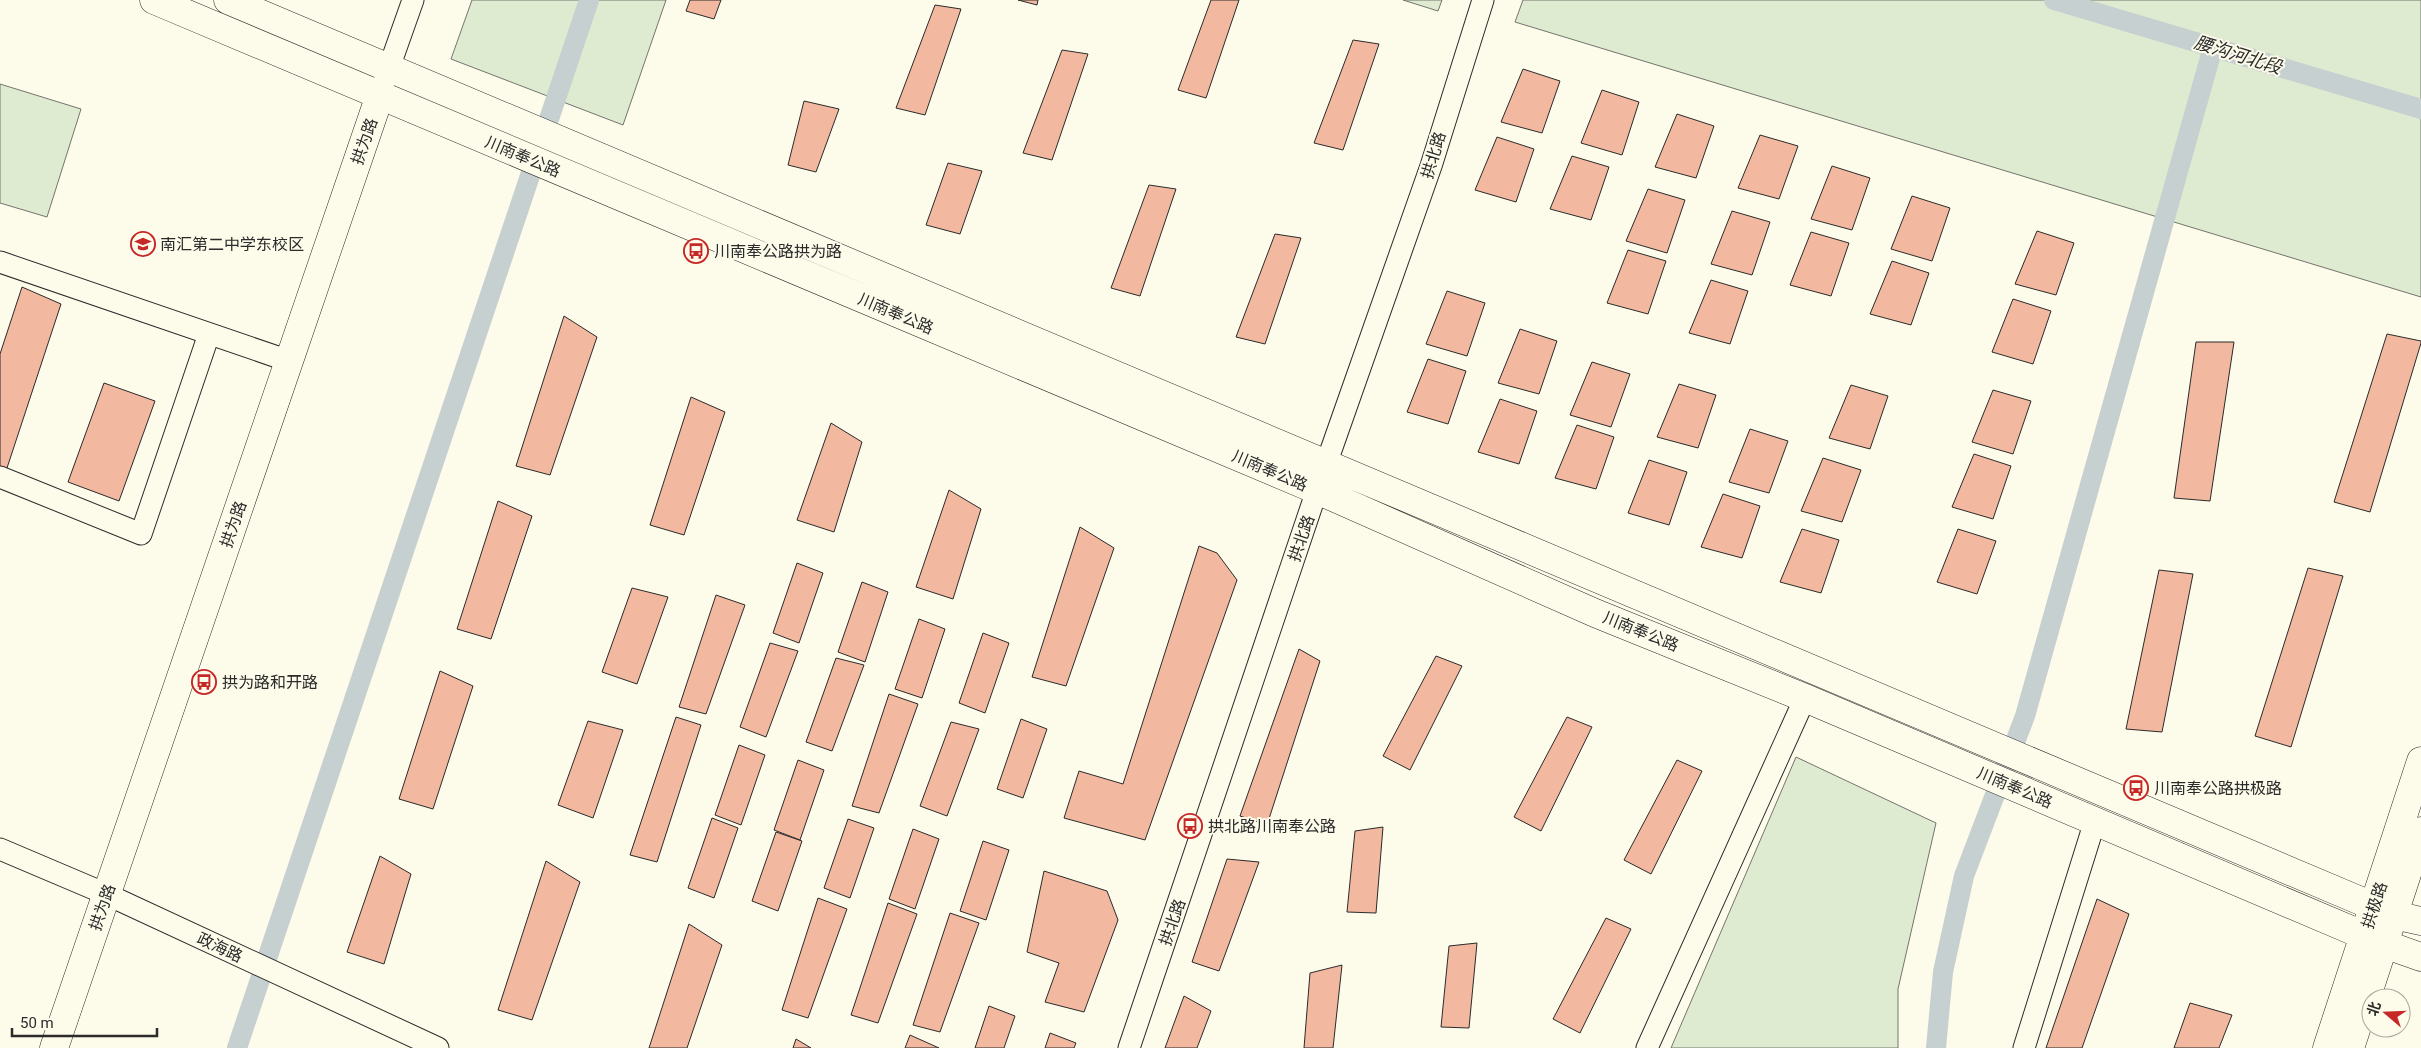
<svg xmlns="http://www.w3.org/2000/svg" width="2421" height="1048" font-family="Roboto,'Noto Sans SC',sans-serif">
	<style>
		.green { fill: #deebd1; stroke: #74746e }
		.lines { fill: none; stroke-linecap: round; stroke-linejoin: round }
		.canal { stroke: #c7d0d0; stroke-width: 20 }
		.building { fill: #f2b8a0; stroke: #2b2b2b }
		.minor-casing { stroke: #2b2b2b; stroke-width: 23 }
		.major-casing { stroke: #2b2b2b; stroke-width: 29 }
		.minor { stroke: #fdfbea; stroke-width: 21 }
		.major { stroke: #fdfbea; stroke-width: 28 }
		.labels { text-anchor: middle; stroke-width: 4; stroke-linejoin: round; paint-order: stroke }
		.street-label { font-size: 16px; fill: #2b2b2b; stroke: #fdfbea }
		.poi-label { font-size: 16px; fill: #2b2b2b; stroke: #fdfbea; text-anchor: start }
		.water-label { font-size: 18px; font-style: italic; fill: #2b2b2b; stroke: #fdfbea }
	</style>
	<rect width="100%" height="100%" fill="#fdfbea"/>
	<!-- green -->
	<path class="green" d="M472,0h194l-43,125 -172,-66z
		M1403,0h39l-4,11z
		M1523,0h898v297l-906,-275z
		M0,84l81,25 -34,108 -47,-14z
		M1796,757l140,66 -38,166v59h-227z"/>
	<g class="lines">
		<!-- canal -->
		<path class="canal" d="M2054,0l367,109
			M237,1048l352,-1048
			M1936,1048l7,-76 21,-96 61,-160 188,-669"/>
	</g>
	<!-- building -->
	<path class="building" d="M690,0h31l-7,19 -28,-8z
		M1018,0h20l-1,5z
		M1211,0h28l-33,98 -28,-8z
		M935,5l26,4 -36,106 -29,-7z
		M1353,40l26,4 -36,106 -29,-7z
		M1062,50l26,4 -36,106 -29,-7z
		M1523,69l37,12 -18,52 -41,-11z
		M1602,90l37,12 -17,53 -41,-12z
		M804,101l35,8 -23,63 -28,-7z
		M1677,114l37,12 -18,52 -41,-11z
		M1760,135l38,11 -19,53 -41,-11z
		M1497,137l37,12 -18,53 -41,-12z
		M1572,156l37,11 -18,53 -41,-11z
		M948,163l34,8 -22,63 -34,-9z
		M1832,166l38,12 -18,52 -41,-11z
		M1149,185l27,4 -36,107 -29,-8z
		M1648,189l37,11 -18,53 -41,-12z
		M1912,196l38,12 -18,53 -41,-12z
		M1732,211l38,11 -18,53 -41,-11z
		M2037,231l37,12 -18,52 -41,-11z
		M1811,232l38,11 -18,53 -41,-11z
		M1275,234l26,4 -36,106 -29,-7z
		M1628,250l38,11 -18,53 -41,-11z
		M1892,261l37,12 -18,52 -41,-11z
		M1711,280l37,11 -18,53 -41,-11z
		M22,287l39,17 -55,167 -6,-3v-114z
		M1447,291l38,12 -18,53 -41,-12z
		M2013,299l38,12 -18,53 -41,-12z
		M564,316l33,21 -47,138 -34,-9z
		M1520,329l37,12 -18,53 -41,-11z
		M2387,334l34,7v2l-51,169 -36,-10z
		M2196,342h38l-24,159 -36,-3z
		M1428,359l38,12 -18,53 -41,-12z
		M1592,362l38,12 -19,53 -41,-12z
		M104,383l51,18 -36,100 -51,-19z
		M1679,384l37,11 -18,53 -41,-11z
		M1851,385l37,11 -18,53 -41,-11z
		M1993,390l38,11 -18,53 -41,-12z
		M691,397l34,15 -41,123 -34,-10z
		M1500,399l37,12 -18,53 -41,-12z
		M831,423l31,19 -28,90 -37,-12z
		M1577,425l37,12 -18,52 -41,-11z
		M1750,429l38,12 -19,52 -40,-11z
		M1974,454l37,12 -18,53 -41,-12z
		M1823,458l38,12 -19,52 -41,-11z
		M1649,460l38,12 -18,53 -41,-12z
		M949,490l32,19 -28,90 -37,-12z
		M1723,494l37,12 -18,52 -41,-11z
		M498,501l34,15 -41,123 -34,-10z
		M1080,527l34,21 -48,138 -34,-9z
		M1802,529l37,11 -18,53 -41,-11z
		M1958,529l38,12 -19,53 -40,-12z
		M1199,546l18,7 20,27 -92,260 -81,-22 15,-47 44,13z
		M797,563l26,10 -24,70 -26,-10z
		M2308,568l35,8 -52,171 -36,-11z
		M2159,570l34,4 -31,158 -36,-3z
		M862,582l26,10 -23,70 -27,-10z
		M632,588l36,9 -31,87 -35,-12z
		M716,595l29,10 -39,109 -27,-7z
		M919,619l26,10 -23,69 -27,-9z
		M983,633l26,10 -24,70 -26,-10z
		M770,643l28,8 -32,86 -26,-10z
		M1299,649l21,12 -53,164 -27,-9z
		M1436,656l26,10 -52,104 -27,-14z
		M836,658l28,7 -32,86 -26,-9z
		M440,671l33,15 -40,123 -34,-10z
		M889,694l29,10 -39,109 -27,-7z
		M676,717l25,8 -44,137 -27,-7z
		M1567,717l25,10 -51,104 -27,-14z
		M1021,719l26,10 -24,69 -26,-9z
		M588,721l35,9 -30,88 -35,-13z
		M951,722l28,7 -32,87 -27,-10z
		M739,745l26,10 -24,70 -26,-10z
		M798,760l26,10 -24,70 -26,-10z
		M1677,760l25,11 -51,103 -27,-14z
		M712,818l26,10 -24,70 -26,-10z
		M848,819l26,9 -24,70 -26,-10z
		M1383,827l-7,86 -29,-1 8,-81z
		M913,829l26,10 -24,70 -26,-10z
		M776,832l26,9 -24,70 -26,-10z
		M983,841l26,9 -23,70 -26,-9z
		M380,856l31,18 -27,90 -37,-12z
		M1227,859l32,3 -40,109 -27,-9z
		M546,861l34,21 -48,138 -34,-10z
		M1044,871l63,20 11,29 -34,92 -39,-10 14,-39 -32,-11z
		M818,898l29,11 -39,109 -26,-8z
		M2097,899l32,15 -47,134h-36z
		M888,903l29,11 -39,109 -27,-8z
		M950,913l29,10 -39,109 -27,-7z
		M1606,918l25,11 -51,104 -27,-14z
		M689,924l33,21 -35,103h-38z
		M1477,943l-8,85 -28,-1 8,-81z
		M1342,965l-9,83h-29l6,-75z
		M1184,996l27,15 -14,37h-32z
		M2190,1003l42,12 -13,33h-45z
		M989,1006l26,10 -11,32h-29z
		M1050,1033l26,10 -2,5h-29z
		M910,1035l29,13h-34z
		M796,1039l15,9h-18z"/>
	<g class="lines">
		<defs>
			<path id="minor" d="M384,82l29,-82
				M0,262l289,99
				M0,477l141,57 68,-200
				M0,849l106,45 332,154
				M1129,1048l188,-558 114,-324 52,-166
				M1647,1048l158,-350
				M2024,1048l71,-227"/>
			<path id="major" d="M154,0l1163,490 278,123 210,85 579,246 37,13
				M228,0l2166,915 27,6
				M54,1048l326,-953
				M2327,1048l94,-287
				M2350,1048l71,-217"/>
		</defs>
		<!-- minor casing -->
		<use href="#minor" class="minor-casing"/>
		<!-- major casing -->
		<use href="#major" class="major-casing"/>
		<!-- minor -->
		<use href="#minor" class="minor"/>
		<!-- major -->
		<use href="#major" class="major"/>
	</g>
	<!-- icons -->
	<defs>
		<symbol id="school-ring" viewBox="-11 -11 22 22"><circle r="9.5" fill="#fdfbea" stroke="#c62828" stroke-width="1.5"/><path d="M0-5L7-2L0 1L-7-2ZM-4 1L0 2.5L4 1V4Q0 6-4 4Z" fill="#c62828"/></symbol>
		<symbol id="bus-ring" viewBox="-11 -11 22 22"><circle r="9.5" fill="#fdfbea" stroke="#c62828" stroke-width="1.5"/><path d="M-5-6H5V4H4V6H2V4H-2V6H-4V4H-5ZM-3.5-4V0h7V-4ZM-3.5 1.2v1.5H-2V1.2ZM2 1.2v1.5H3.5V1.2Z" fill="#c62828"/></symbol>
	</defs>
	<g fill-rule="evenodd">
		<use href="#school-ring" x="129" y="230" width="28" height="28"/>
		<use href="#bus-ring" x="682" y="237" width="28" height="28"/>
		<use href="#bus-ring" x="190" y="668" width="28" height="28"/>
		<use href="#bus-ring" x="2122" y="774" width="28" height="28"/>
		<use href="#bus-ring" x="1176" y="812" width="28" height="28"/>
	</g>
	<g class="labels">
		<!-- street labels -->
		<g class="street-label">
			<text transform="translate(364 141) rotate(-71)" y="6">拱为路</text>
			<text transform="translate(1433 155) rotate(-73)" y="6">拱北路</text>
			<text transform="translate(523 156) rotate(23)" y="6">川南奉公路</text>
			<text transform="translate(896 313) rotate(23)" y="6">川南奉公路</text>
			<text transform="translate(1270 470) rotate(23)" y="6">川南奉公路</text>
			<text transform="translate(233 524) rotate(-71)" y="6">拱为路</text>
			<text transform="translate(1301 538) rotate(-71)" y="6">拱北路</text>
			<text transform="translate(1641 631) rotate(22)" y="6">川南奉公路</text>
			<text transform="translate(2015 787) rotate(23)" y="6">川南奉公路</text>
			<text transform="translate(2374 905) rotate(-72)" y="6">拱极路</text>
			<text transform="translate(102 907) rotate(-71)" y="6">拱为路</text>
			<text transform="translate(1172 922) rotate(-71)" y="6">拱北路</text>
			<text transform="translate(220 947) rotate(25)" y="6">政海路</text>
		</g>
		<!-- poi labels -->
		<g class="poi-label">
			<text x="160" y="250">南汇第二中学东校区</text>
			<text x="714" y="257">川南奉公路拱为路</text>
			<text x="222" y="688">拱为路和开路</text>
			<text x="2154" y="794">川南奉公路拱极路</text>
			<text x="1208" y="832">拱北路川南奉公路</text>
		</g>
		<!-- water labels -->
		<g class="water-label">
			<text transform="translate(2238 55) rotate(17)" y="6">腰沟河北段</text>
		</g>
	</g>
	<!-- north arrow -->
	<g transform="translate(2386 1013) rotate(289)"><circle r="24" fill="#fdfbea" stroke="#a9a89e"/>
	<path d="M0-4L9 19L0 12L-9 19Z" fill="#c62828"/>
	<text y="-8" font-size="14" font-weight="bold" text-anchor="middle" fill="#2b2b2b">北</text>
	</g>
	<!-- scale -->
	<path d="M12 1028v8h145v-8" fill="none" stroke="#2b2b2b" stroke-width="2.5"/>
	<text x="20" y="1028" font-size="15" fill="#2b2b2b" stroke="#fdfbea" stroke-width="4" paint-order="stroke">50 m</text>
</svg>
